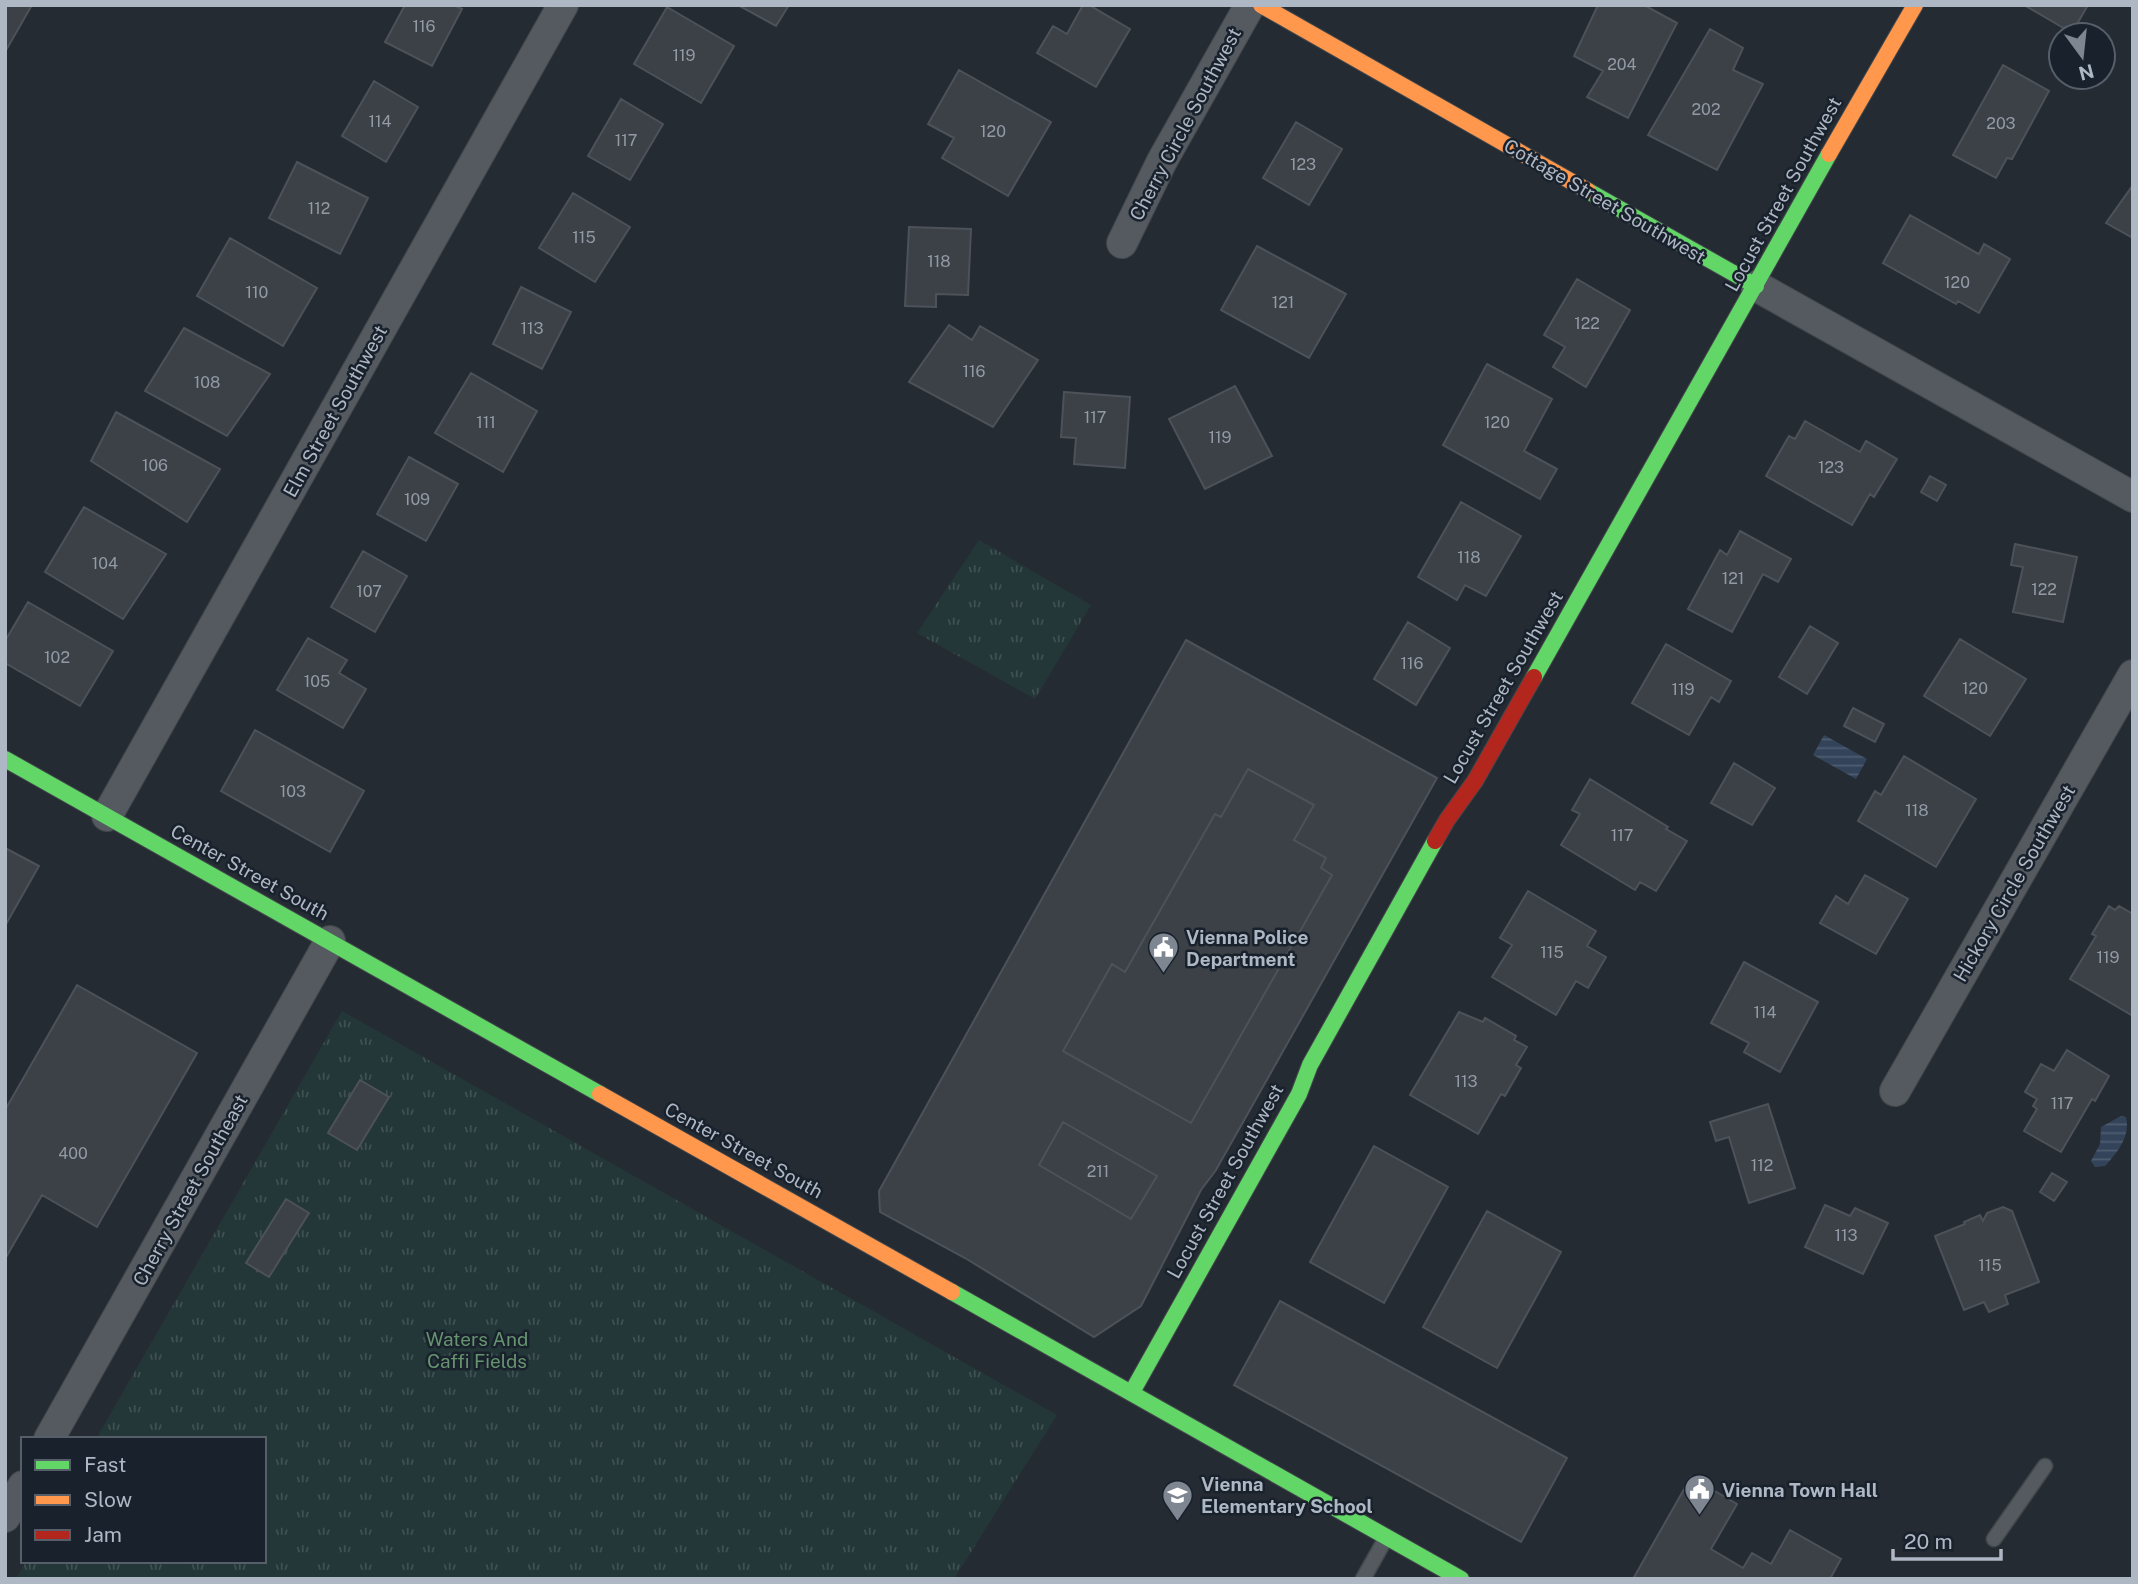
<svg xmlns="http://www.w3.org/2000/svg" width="2138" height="1584" font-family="'Public Sans',sans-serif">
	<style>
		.park { fill: url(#park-tufts) }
		.water { fill: url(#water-rules) }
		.building { fill: #3c4147; stroke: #4d525a; stroke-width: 2 }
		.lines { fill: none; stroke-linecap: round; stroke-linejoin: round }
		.lane-casing { stroke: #42474c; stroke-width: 17 }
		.street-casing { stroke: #42474c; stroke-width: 32 }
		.fast-casing { stroke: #42474c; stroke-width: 18 }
		.slow-casing { stroke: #42474c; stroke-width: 18 }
		.jam-casing { stroke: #42474c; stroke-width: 18 }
		.lane { stroke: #555960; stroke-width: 14 }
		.street { stroke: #555960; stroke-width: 30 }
		.fast { stroke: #63d668; stroke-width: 16 }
		.slow { stroke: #ff974d; stroke-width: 16 }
		.jam { stroke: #b3261e; stroke-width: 16 }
		.labels { text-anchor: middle; stroke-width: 5; stroke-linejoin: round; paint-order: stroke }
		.number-label { font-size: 16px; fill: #929aa5 }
		.street-label { font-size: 19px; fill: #aeb7c4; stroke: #19222c }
		.poi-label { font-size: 19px; font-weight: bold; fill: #aeb7c4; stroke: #19222c; text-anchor: start }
		.park-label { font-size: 19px; fill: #66946f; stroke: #19222c }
	</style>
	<defs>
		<pattern id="park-tufts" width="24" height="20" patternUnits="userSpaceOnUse" patternTransform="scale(1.75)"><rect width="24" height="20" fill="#233638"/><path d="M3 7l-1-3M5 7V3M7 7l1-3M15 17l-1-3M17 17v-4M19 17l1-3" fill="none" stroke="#405153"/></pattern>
		<pattern id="water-rules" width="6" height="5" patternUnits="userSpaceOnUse" patternTransform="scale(1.75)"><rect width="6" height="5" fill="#33445a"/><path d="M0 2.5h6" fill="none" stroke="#4e5d70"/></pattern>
	</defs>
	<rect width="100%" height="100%" fill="#252b32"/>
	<!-- park -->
	<path class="park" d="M979,540l112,65 -56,94 -118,-66z
		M342,1011l715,404 -103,164h-938l10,-18h238v-122h-168z"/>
	<!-- water -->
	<path class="water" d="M1824,735l43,24 -11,20 -43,-24z
		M2121,1116l5,1c5,19 -9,36 -21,49l-10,1 -4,-6 9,-17 1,-17z"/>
	<!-- building -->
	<path class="building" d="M5,5h27l-27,47z
		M405,5h49l8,4 -30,57 -47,-24z
		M738,5h51l-13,21z
		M1083,5h6l41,24 -34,58 -59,-34 16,-27 14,8z
		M1598,5h46l33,18 -49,95 -41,-21 16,-26 -29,-15z
		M2024,5h64l-16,28z
		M667,7l67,39 -33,57 -67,-39z
		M1710,29l33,19 -10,22 30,14 -46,86 -69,-35z
		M2003,65l46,26 -37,68 -5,-1 -11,20 -43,-23z
		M959,70l92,52 -43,74 -66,-38 12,-20 -26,-14z
		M374,81l44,26 -32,55 -44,-26z
		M621,99l42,25 -33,56 -42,-24z
		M1296,122l46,27 -33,56 -46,-27z
		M297,162l71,36 -28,56 -71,-36z
		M2133,185v53l-27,-15z
		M573,193l57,34 -35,55 -56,-34z
		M1910,215l69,39 5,-10 26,15 -31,54 -21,-12 -2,3 -73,-41z
		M909,227l62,2 -3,66 -32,-1v13l-31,-1z
		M230,238l87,50 -34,58 -86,-50z
		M1257,246l89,48 -37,64 -88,-48z
		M1577,279l53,31 -44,77 -33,-20 12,-20 -21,-12z
		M521,287l50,25 -29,57 -49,-25z
		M949,325l23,15 8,-14 58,34 -45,67 -84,-45z
		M184,328l86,46 -43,62 -82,-45z
		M1487,364l65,35 -28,52 33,18 -17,30 -97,-54z
		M471,373l66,38 -34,61 -68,-39z
		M1235,386l37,70 -67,33 -36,-70z
		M1064,392l66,5 -5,71 -51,-4 2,-26 -15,-1z
		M116,412l104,57 -33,53 -96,-61z
		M1805,421l55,31 6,-11 31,18 -23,38 -4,-3 -18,31 -86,-49 23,-40 6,3z
		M409,457l49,27 -32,57 -49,-27z
		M1930,476l16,9 -9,16 -16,-9z
		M1461,502l60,34 -35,60 -21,-11 -8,15 -39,-23z
		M84,507l82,47 -43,65 -78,-47z
		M1740,531l51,28 -13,23 -15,-8 -31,58 -44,-23 32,-59 7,5z
		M2015,544l62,13 -14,65 -50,-10 10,-45 -12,-2z
		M363,551l44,25 -32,56 -44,-25z
		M28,602l85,49 -33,55 -75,-43v-22z
		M1408,622l42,26 -34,57 -42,-26z
		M1810,626l28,17 -31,51 -28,-17z
		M308,638l39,22 -8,13 27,16 -23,39 -66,-38z
		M1960,639l66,40 -36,57 -66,-40z
		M1186,640l251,138 -221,392 -15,20 -60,116 -47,31 -129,-79 -85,-46 -1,-21z
		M1666,644l65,37 -12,21 -8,-5 -22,38 -57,-32z
		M1853,708l31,16 -9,18 -31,-16z
		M255,730l109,61 -34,61 -109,-61z
		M1904,756l72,43 -40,68 -78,-46 17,-30 6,4z
		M1734,763l41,25 -23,37 -41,-22z
		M1248,769l66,36 -20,35 32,18 -5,10 11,7 -141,248 -128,-72 49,-87 13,8 90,-158 6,3z
		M1590,779l78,48 -2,2 21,12 -31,50 -16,-9 -5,8 -74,-45 19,-31 -8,-4z
		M5,848l34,18 -34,60z
		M1865,875l43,24 -32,55 -56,-31 16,-27 12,8z
		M1528,891l68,40 -9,15 19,11 -18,31 -12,-7 -20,34 -64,-38 20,-32 -12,-7z
		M2109,906l6,4 4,-4 14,8v102l-63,-37 26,-43 -4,-2z
		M1744,962l74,40 -38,70 -36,-20 5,-9 -38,-20z
		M77,985l120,68 -100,174 -55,-32 -37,64v-149z
		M1459,1012l24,10 2,-4 31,18 -2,4 13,7 -11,18 5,3 -16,28 -4,-2 -23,40 -68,-39z
		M2067,1050l42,26 -14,25 -3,-2 -31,53 -37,-21 13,-22 -4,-3 4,-7 -12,-7 16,-28 13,7z
		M360,1080l29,17 -32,53 -29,-17z
		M1768,1104l27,84 -46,15 -20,-66 -13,4 -6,-19z
		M1063,1122l94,54 -26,43 -92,-54z
		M1374,1146l74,41 -64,116 -74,-41z
		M2052,1173l15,9 -13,19 -14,-9z
		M286,1199l23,14 -40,64 -23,-14z
		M1825,1205l25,11 5,-8 33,15 -25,51 -58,-27z
		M2003,1207l9,4 27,71 -34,13 3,9 -19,8 -5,-10 -20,8 -29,-74 30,-12 -1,-2 16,-7 3,6 4,-8z
		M1487,1211l74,41 -64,116 -74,-41z
		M1280,1301l287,157 -46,84 -287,-157z
		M1691,1477l46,27 -26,45 32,19 9,-15 19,11 19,-34 51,29 -11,20h-197z"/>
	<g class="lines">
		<defs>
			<path id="lane" d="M1994,1539l51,-73
				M1363,1579l23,-41"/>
			<path id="street" d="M1122,243l40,-82 88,-156
				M1756,286l377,211
				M107,816l456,-811
				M1895,1091l238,-416
				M49,1439l281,-498
				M5,1517l18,-31"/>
			<path id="fast" d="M1588,191l168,95
				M1534,677l295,-523
				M5,759l595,335
				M952,1292l509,287
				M1132,1392l167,-298 11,-29 125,-224"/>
			<path id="slow" d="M1261,5l327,186
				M1829,154l86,-149
				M600,1094l352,198"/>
			<path id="jam" d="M1435,841l12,-21 28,-39 59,-104"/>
		</defs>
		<!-- lane casing -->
		<use href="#lane" class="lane-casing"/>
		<!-- street casing -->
		<use href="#street" class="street-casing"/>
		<!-- fast casing -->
		<use href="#fast" class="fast-casing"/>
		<!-- slow casing -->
		<use href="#slow" class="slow-casing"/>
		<!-- jam casing -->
		<use href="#jam" class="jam-casing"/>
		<!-- lane -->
		<use href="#lane" class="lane"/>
		<!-- street -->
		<use href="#street" class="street"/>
		<!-- fast -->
		<use href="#fast" class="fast"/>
		<!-- slow -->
		<use href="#slow" class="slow"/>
		<!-- jam -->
		<use href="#jam" class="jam"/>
	</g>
	<!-- icons -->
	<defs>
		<symbol id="civic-pin" viewBox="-11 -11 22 30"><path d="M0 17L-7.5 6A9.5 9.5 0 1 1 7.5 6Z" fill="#7e8691" stroke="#19222c"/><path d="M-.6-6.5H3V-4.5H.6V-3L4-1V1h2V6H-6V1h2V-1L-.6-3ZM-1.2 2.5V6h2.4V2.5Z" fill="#fff"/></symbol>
		<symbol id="school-pin" viewBox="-11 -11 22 30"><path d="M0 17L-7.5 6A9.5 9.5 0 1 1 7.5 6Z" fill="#7e8691" stroke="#19222c"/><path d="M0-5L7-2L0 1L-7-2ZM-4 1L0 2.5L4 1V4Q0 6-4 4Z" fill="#fff"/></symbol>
	</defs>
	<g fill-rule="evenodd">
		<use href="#civic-pin" x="1146" y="930" width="35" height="47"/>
		<use href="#civic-pin" x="1682" y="1472" width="35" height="47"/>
		<use href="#school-pin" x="1160" y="1478" width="35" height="47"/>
	</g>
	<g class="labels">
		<!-- number labels -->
		<g class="number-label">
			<text x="424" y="32">116</text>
			<text x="684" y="61">119</text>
			<text x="1622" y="70">204</text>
			<text x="1706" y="115">202</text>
			<text x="380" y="127">114</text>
			<text x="2001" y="129">203</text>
			<text x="993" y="137">120</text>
			<text x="626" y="146">117</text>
			<text x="1303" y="170">123</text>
			<text x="319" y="214">112</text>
			<text x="584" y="243">115</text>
			<text x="939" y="267">118</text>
			<text x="1957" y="288">120</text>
			<text x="257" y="298">110</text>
			<text x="1283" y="308">121</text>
			<text x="1587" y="329">122</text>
			<text x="532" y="334">113</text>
			<text x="974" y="377">116</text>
			<text x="207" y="388">108</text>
			<text x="1095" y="423">117</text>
			<text x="486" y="428">111</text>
			<text x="1497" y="428">120</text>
			<text x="1220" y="443">119</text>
			<text x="155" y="471">106</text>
			<text x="1831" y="473">123</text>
			<text x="417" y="505">109</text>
			<text x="1469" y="563">118</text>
			<text x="105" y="569">104</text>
			<text x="1733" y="584">121</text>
			<text x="2044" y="595">122</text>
			<text x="369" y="597">107</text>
			<text x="57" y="663">102</text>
			<text x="1412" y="669">116</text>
			<text x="317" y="687">105</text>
			<text x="1975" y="694">120</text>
			<text x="1683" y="695">119</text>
			<text x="293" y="797">103</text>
			<text x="1917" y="816">118</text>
			<text x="1622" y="841">117</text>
			<text x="1552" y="958">115</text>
			<text x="2108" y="963">119</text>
			<text x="1765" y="1018">114</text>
			<text x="1466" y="1087">113</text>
			<text x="2062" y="1109">117</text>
			<text x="73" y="1159">400</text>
			<text x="1762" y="1171">112</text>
			<text x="1098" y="1177">211</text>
			<text x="1846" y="1241">113</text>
			<text x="1990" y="1271">115</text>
		</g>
		<!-- street labels -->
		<g class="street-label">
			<text transform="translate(1185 124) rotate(-62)" y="7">Cherry Circle Southwest</text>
			<text transform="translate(1783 194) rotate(-61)" y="7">Locust Street Southwest</text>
			<text transform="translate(1605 201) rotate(30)" y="7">Cottage Street Southwest</text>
			<text transform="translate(335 411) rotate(-61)" y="7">Elm Street Southwest</text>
			<text transform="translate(1503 687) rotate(-60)" y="7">Locust Street Southwest</text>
			<text transform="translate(250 872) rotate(29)" y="7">Center Street South</text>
			<text transform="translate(2014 883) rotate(-60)" y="7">Hickory Circle Southwest</text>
			<text transform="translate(744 1150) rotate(29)" y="7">Center Street South</text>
			<text transform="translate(1225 1181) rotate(-61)" y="7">Locust Street Southwest</text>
			<text transform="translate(190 1190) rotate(-61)" y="7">Cherry Street Southeast</text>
		</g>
		<!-- poi labels -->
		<g class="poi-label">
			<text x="1186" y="944">Vienna Police<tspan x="1186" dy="22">Department</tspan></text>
			<text x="1201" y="1491">Vienna<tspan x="1201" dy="22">Elementary School</tspan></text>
			<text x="1722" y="1497">Vienna Town Hall</text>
		</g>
		<!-- park labels -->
		<g class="park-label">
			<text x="477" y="1346">Waters And<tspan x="477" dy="22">Caffi Fields</tspan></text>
		</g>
	</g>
	<!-- border -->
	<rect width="2138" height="1584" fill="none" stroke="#aeb7c4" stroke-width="14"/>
	<!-- legend -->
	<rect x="21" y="1437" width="245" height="126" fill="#19222c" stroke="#555e69" stroke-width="2"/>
	<rect x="35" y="1460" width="35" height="10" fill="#63d668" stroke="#555e69" stroke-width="2"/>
	<text x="84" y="1472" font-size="21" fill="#aeb7c4">Fast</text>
	<rect x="35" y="1495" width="35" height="10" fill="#ff974d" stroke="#555e69" stroke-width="2"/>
	<text x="84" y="1507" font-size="21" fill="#aeb7c4">Slow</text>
	<rect x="35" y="1530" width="35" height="10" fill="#b3261e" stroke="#555e69" stroke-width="2"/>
	<text x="84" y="1542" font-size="21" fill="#aeb7c4">Jam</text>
	<!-- north arrow -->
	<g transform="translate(2082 56) rotate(165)"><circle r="33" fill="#19222c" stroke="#555e69" stroke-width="2"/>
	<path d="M0-5L12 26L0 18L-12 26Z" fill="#7e8691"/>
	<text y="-10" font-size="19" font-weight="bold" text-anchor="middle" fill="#aeb7c4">N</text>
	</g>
	<!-- scale -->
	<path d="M1893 1549v10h108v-10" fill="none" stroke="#aeb7c4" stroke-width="3.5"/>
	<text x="1904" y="1549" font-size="21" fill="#aeb7c4" stroke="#19222c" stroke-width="5" paint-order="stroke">20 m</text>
</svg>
